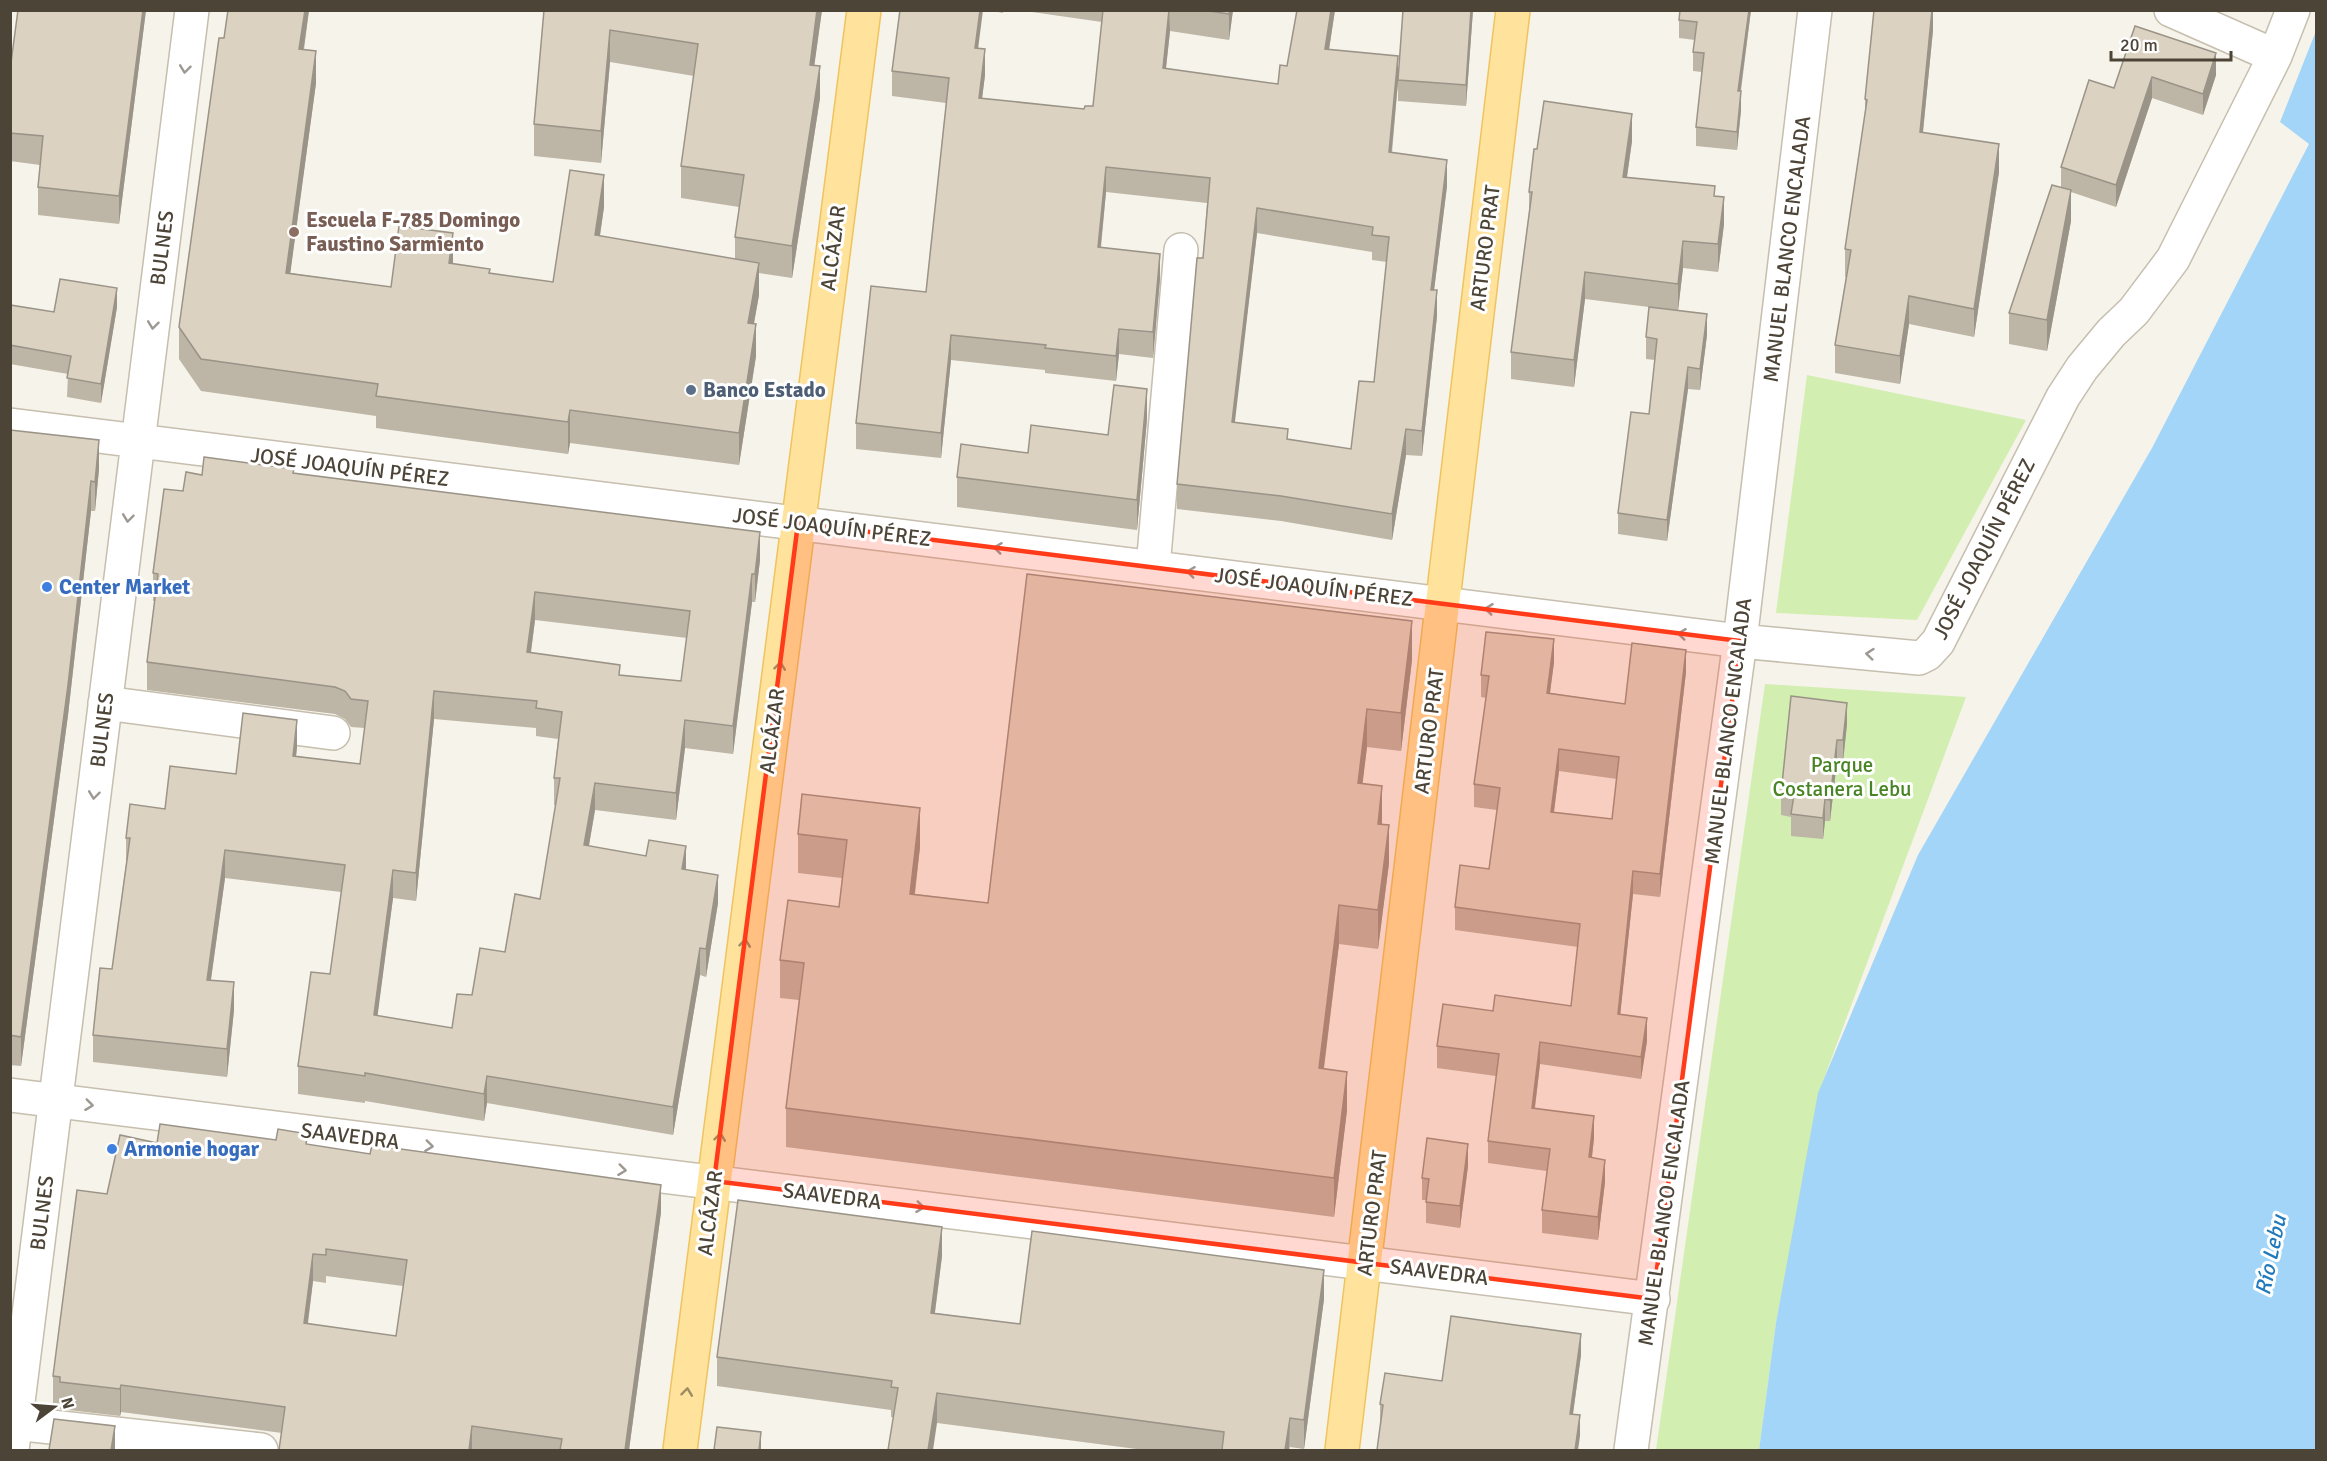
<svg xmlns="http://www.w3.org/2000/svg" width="2327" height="1461" font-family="Signika,sans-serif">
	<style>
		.green { fill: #d2eeb0 }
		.water { fill: #a2d5f8 }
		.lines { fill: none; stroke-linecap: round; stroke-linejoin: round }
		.minor-casing { stroke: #c6beae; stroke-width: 36 }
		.major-casing { stroke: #efc45f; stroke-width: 36 }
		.minor { stroke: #fff; stroke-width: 33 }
		.major { stroke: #ffe29b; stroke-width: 33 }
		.wall { fill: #bdb5a6; fill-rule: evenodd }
		.shaded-wall { fill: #9a9387 }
		.building { fill: #dcd2c1; stroke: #9a9387; stroke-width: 1.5; fill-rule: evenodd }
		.oneway { stroke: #9d9891 }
		.oneway2 { stroke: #9d8b64 }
		.marked { fill: #ff3b19; fill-opacity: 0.2; stroke: #ff3b19; stroke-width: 4.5; stroke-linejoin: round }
		.education-dot { fill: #8d6e63; stroke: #fff; stroke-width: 2 }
		.service-dot { fill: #5c6f8a; stroke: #fff; stroke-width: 2 }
		.shop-dot { fill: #3f7fe0; stroke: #fff; stroke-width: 2 }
		.labels { text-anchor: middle; stroke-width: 6; stroke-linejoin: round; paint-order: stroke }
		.education-label { font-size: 21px; font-weight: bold; fill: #785e54; stroke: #fff; text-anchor: start }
		.street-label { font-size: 21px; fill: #4c4437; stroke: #fff }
		.service-label { font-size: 21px; font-weight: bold; fill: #4e5e75; stroke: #fff; text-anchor: start }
		.shop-label { font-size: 21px; font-weight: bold; fill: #366cbe; stroke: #fff; text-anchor: start }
		.park-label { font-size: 21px; fill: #488423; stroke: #fff }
		.water-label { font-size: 22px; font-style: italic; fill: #237abb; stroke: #fff }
	</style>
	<rect width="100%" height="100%" fill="#f6f3ea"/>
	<!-- green -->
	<path class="green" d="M1807,375l219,45 -109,200 -141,-7z
		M1765,684l201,13 -143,384 -47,242 -17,127h-103z"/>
	<!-- water -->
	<path class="water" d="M2316,31v1419h-557l17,-127 42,-230 5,-12 95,-226 234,-407 157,-304 -29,-22z"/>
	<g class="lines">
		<defs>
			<path id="minor" d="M2171,10l104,46
				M10,425l1730,216 179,17 8,-4 11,-12 125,-245 19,-29 29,-35 23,-22 39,-52 102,-203 18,-46
				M1153,567l28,-317
				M105,703l228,30
				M10,1095l1643,204
				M15,1423l246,27
				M12,1450l180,-1440
				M1631,1450l109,-809 75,-631"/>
			<path id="major" d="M680,1450l184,-1440
				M1342,1450l171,-1440"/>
		</defs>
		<!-- minor casing -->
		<use href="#minor" class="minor-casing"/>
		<!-- major casing -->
		<use href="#major" class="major-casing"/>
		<!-- minor -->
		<use href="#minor" class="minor"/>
		<!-- major -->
		<use href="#major" class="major"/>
	</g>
	<!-- wall -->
	<path class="wall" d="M18,10h128l-27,214 -81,-9v-28l2,-22 -30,-4v-91z
		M228,10h81l-5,40 12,33 -26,190 101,14 62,-23 37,10 63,8 51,-75 -4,29 135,23v-22l4,-30 -58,-9v-32l13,-90 -84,-14 -9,101 -67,-7v-32l10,-114h278l-8,55 6,33 -28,180 -33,-5v22l-5,29 2,32 -17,109 -169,-22 -2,11 -192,-26v-12l-175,-25 -22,-32v-32z
		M987,10h16v3z
		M1018,10h215l-4,30 -59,-9 -4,38 112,15 9,-18 48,-56 -6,40 69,30 5,-70h70l-7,96 -68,-5v-19l-6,71 55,33 -13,104 3,26 -15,140 -16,-1 -14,85 -111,-19 -104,-12v-25l26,-226 4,-55 -101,-11 -5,56 59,31 -7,79 -34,-4 -3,27 -71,-8v-3l-94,-10 -10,98 -85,-9v-26l70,-131 20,-189 -54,-7v-25l86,-23 7,27 -3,23 102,11 9,-3 9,-84zM1257,233l115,19v8l15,2 -13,120 -23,67 -63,-10 -54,-17z
		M1751,10l-10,81v19l-4,40 -41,-4v-19l6,-55 -9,-1v-19l2,-12 -16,-2v-18z
		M1933,10v20l-10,103 76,39 -25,165 -65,-13 -9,60 -65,-11v-28l11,-68h-1v-28l20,-135v-15z
		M2135,26l81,49 -13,40 -51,-17 -36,109 -45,-15v29l-24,130 -38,-7v-31l52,-126v-20l53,-79z
		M1632,141l-5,36 88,19 9,28 -6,48 -35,-4 -5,42 29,25 -7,55 -12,-1 -21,152 -49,-7v-21l31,-99 6,-54 -9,-1v-22l3,-30 -64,-8 -11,88 -63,-8v-27l18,-140v-20l8,-43z
		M10,305l44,7 63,-5 -16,96 -34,-6 1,-23 -58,-10z
		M1147,419l-10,111 -180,-23v-30l71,-24 80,-18z
		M10,430l89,39 -4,42h-4l-23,204 -47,351 -11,-1z
		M294,473l466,87 -5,42h-3l-19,152 -48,-6 -9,72 -81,-10 -6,36 97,24 32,33 -12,74 -6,-2 -27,160 -186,-32 -3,18 -119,-20v2l-67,-9v-28l32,-92 11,-82 -116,-14 -14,102 23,30 -7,67 -134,-15v-27l19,-66 14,-105v-26l39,-29 71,-35 61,-27 -1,9 64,8 5,-36 -14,-1 -6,-8 -10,-5 -188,-24v-28l8,-61h-2v-28l30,-82 19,-16zM535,620l152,18 -6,43 -61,-6 -89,-22zM434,719l102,9v8l22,3 -4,39v27l2,1 -16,93 -35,53 -33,43 -20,33 -75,-12 16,-118 23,3z
		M1412,660l-11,91 -34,-4 -5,37 20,40 7,39 -11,86 -39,-5 -15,125 23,41 -13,107 -548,-70v-39l13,-108 -19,-2v-38l59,-53 3,-29 -44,-5v-39l122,13 -5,47 73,9z
		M1554,662l-4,31 75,11 61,-32 -26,225 -27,-3 -13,120 27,27 -6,38 -101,-15 -5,44 59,30 -2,20 13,24 -7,58 -56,-7v-23l5,-39 -59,-8v-22l8,-65 -59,-8v-22l56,-35 78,-5 7,-59 -123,-17v-23l34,-38 8,-59 -23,-3v-23l12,-86 -5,-1v-22zM1559,771l58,8 -5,40 -58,-7z
		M1847,724l-4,38 -6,-1 -7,60h-5l-2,18 -32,-3v-19l-10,-2v-21z
		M157,1143l151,2 353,67 -32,238h-350l3,-17 -161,-21 -1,4 -60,-7v-5l-7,-1v-27l54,-182zM326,1276l77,10 -7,50 -88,-12 5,-43 13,2z
		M1468,1166l-8,62 -34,-5v-23h-4v-22z
		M942,1256l-7,57 85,11 304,-25 -20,150 -14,-2 -1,3h-145l-253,-33v-7l-174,-24v-29z
		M1581,1355l-8,59 7,22 -200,-11v-21l62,-23z"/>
	<!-- shaded-wall -->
	<path class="shaded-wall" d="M143,10h3l-27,214v-28z
		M305,10h4l-10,71v-32z
		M817,10h5l-12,87v-32z
		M980,10h3l-8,63v-25z
		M1169,10l1,21 -7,63v-26z
		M1230,10h3l-4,30v-26z
		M1331,10h4l-10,65v-26z
		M1471,10h2l-7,96v-21z
		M1749,10h2l-13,99v-18z
		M1932,10h1v20l-13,130v-28z
		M610,30v32l-9,101v-32z
		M985,49v26l-6,48v-25z
		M316,51v32l-30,222v-32z
		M2216,53v22l-13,40v-21z
		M1398,56v26l-9,96v-26z
		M820,66v32l-28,180v-32z
		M2152,77v21l-36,109v-22z
		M1741,91v19l-4,40v-18z
		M1632,114v27l-9,63v-27z
		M1999,144v28l-25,165v-28z
		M1447,160v26l-16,129v-25z
		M1106,167v25l-8,81v-26z
		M604,175v32l-9,61v-33z
		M2071,190v31l-24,130v-31z
		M1724,197v27l-6,48v-28z
		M1257,208v25l-25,214v-25z
		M453,233v32l-4,-2z
		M1683,241v27l-5,43v-27z
		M1160,254v25l-7,79v-26z
		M759,263v32l-11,60v-32z
		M1585,272v27l-11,88v-27z
		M117,288v19l-16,96v-19z
		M1437,290v26l-15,140v-25z
		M1909,296v28l-9,60v-28z
		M1707,314v21l-7,55v-21z
		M756,324v32l-17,109v-32z
		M1119,329v25l-3,27v-25z
		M951,335v25l-10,98v-25z
		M1688,367v22l-21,152v-21z
		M1147,389v30l-10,111v-30z
		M570,410v33l-2,11v-32z
		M1406,429v26l-14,85v-26z
		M99,440v29l-4,42v-29z
		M91,481v30l-23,204 -47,351v-29z
		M760,532v28l-5,42v-28z
		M752,574v28l-19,152v-28z
		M535,592v28l-8,60v-28z
		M1412,621v39l-11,91v-38z
		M1554,639v23l-7,53v-22z
		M1686,650v22l-26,225v-23z
		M434,691v28l-18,182v-28z
		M1847,703v21l-4,38v-22z
		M1367,709v38l-9,75v-39z
		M297,720v27l-4,36v-27z
		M685,720v28l-9,72v-27z
		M1837,740v21l-7,60v-21z
		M1559,749v22l-8,64v-23z
		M595,783v27l-11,63v-28z
		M1382,786v38h-4z
		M1825,799v22l-2,18v-21z
		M920,808v39l-10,85v-38z
		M1389,825v38l-11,86v-39z
		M686,846v28l-4,-5z
		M225,850v28l-18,129v-27z
		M393,870v28l-19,145v-28z
		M1633,871v23l-15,142v-22z
		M718,875v28l-12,74v-28z
		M1339,905v39l-20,162v-38z
		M700,948v27l-27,160v-28z
		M234,982v28l-7,67v-28z
		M1647,1018v23l-6,38v-22z
		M1540,1042v22l-8,66v-22z
		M1347,1072v38l-13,107v-39z
		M487,1076v27l-3,18v-27z
		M1594,1116v22l-5,42v-23z
		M1468,1144v22l-8,62v-22z
		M1605,1160v22l-7,58v-23z
		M661,1185v27l-32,238h-4z
		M942,1227v29l-11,86v-29z
		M313,1254v27l-9,70v-28z
		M1324,1270v29l-20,150v-29z
		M1581,1334v21l-11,80v-21z
		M121,1385v27l-1,4v-27z
		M937,1393v30l-4,27h-5z
		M1580,1415v21l-2,14h-3z
		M1290,1418l-1,32h-4z
		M115,1426v24h-4z
		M472,1426v24h-3z
		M761,1432v18h-2z"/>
	<!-- building -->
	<path class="building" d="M18,10h125l-24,186 -81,-9 5,-51 -33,-3v-63z
		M228,10h77l-6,39 17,2 -30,222 105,14 8,-61 54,7 -4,30 41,6 -1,4 64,9 17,-112 34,5 -9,60 164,28 -11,60 8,1 -17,109 -169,-23 -2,12 -192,-26 2,-12 -177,-25 -22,-32 40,-289h5z
		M544,10h273l-7,55 10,1 -28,180 -57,-9 9,-62 -63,-9 17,-122 -88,-14 -9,101 -67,-7z
		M900,10h80l-5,38 10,1 -6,49 105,11 1,-3h8l10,-96h66l-6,58 115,16 2,-19 7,1 10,-56h34l-6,39 73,7 -9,96 58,8 -16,130h6l-15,141 -16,-2 -14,85 -111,-18 -104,-12 20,-226h6l7,-80 -104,-11 -8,80 62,7 -7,78 -34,-3 -3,27 -71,-8 1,-3 -95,-10 -10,98 -85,-10 15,-137 55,6 23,-214 -57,-7zM1257,208l116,19 -1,8 17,2 -15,145 -15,-1 -8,68 -64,-10 1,-10 -56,-7z
		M1202,10h28l-1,4z
		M1403,10h68l-5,75 -68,-5z
		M1680,10h69l-11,81h3l-4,41 -41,-5 8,-74 -11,-1 4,-30 -18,-2z
		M1874,10h58l-12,122 79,12 -25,165 -65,-13 -9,60 -65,-11 16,-95 -6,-1 22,-149 -2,-1z
		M2135,26l81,27 -13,41 -51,-17 -36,108 -55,-18 28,-87 25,8z
		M1544,101l88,13 -9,63 92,9 -1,10 10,1 -6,47 -35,-3 -5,43 -93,-12 -11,88 -63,-8 21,-160h-3l5,-43h3z
		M2052,185l19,5 -24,130 -38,-7z
		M60,279l57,9 -16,96 -34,-6 4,-22 -61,-11v-40l44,7z
		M1649,307l58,7 -7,55 -12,-2 -21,153 -49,-7 13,-101 18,2 8,-75 -11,-2z
		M1114,385l33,4 -10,111 -180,-23 4,-33 67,9 3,-28 77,10z
		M10,430l89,10 -4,42 -4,-1 -23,204 -47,352 -11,-2z
		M204,457l90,12 -1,4 467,59 -5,42h-3l-19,152 -48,-6 -9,73 -81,-10 -11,62 62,11 3,-16 37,6 -4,23 36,6 -12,74 -6,-1 -27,159 -186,-31 -3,18 -119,-21v3l-67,-10 13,-94 19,2 15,-109 -120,-15 -18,130 27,2 -7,67 -134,-14 7,-67 12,1 18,-131h-4l4,-34 35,5 5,-43 66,8 7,-61 54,7 -4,36 67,8 8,-63 -17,-2 -6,-8 -10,-4 -188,-25 11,-88 -5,-1 11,-84 19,2 3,-19 16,3zM535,592l155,19 -9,70 -62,-6 1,-10 -93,-13zM434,691l103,10 -1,7 26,4 -8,66h6l-20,121 -25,-5 -10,58 -25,-4 -8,47 -15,-1 -5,34 -78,-13 19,-145 23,3z
		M1027,574l385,47 -11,92 -34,-4 -9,74 24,3 -4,38 11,1 -11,85 -39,-5 -20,163 28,4 -13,106 -548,-70 18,-145 -24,-3 8,-60 51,7 8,-67 -49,-6 4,-40 118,14 -10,86 78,9z
		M1486,632l68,7 -7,54 78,11 7,-61 54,7 -26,224 -27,-3 -15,143 29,4 -6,39 -101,-15 -8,66 62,8 -5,41 16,3 -7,57 -56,-7 8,-61 -62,-8 11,-87 -62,-8 6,-42 50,7 2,-16 76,11 9,-82 -125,-17 5,-42 29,4 11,-81 -26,-4 15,-108 -8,-1zM1559,749l60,8 -7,62 -61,-7z
		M1791,696l56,7 -4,37h-6l-7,60 -5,-1 -2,19 -32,-4 3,-19 -13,-1z
		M160,1124l116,16 2,-11 30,5 -2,10 64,10 2,-9 289,40 -36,265h-65l2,-11 -90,-13 -3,24h-190l6,-43 -164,-22 -1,4 -60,-7v-5l-7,-1 24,-186 30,4 13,-59 37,8zM326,1249l81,11 -11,76 -92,-13 9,-69 13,1z
		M1427,1138l41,6 -8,62 -34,-4 3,-23 -7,-1z
		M738,1200l204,27 -11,86 89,11 12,-93 292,39 -20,150 -14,-2 -5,32h-63l2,-18 -287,-39 -9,57h-40l10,-62 -7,-1 1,-6 -175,-24z
		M1451,1316l130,18 -11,80 10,1 -5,35h-198l6,-45 -3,-1 5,-31 57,8z
		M54,1419l61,7 -4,24h-62z
		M717,1427l44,5 -2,18h-45z"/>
	<!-- one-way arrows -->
	<defs><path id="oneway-chevron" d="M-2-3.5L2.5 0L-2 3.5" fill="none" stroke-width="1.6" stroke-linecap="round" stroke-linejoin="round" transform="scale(1.5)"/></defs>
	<g class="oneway">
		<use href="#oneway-chevron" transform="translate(185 69) rotate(97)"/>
		<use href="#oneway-chevron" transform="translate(153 325) rotate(97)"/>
		<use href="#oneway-chevron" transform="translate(128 518) rotate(97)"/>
		<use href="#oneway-chevron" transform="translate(998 548) rotate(-173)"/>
		<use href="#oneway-chevron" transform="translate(1191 572) rotate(-173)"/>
		<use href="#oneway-chevron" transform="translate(1489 609) rotate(-173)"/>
		<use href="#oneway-chevron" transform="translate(1682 634) rotate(-173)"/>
		<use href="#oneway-chevron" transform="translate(1870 654) rotate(-174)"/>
		<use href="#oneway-chevron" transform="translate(94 795) rotate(97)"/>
		<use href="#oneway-chevron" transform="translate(89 1105) rotate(7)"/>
		<use href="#oneway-chevron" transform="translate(429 1146) rotate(7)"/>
		<use href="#oneway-chevron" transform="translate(622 1170) rotate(7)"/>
		<use href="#oneway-chevron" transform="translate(920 1207) rotate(7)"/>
	</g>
	<g class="oneway2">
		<use href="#oneway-chevron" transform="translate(780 666) rotate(-83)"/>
		<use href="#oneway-chevron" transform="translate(745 943) rotate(-83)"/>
		<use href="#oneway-chevron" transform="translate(720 1137) rotate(-83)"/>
		<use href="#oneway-chevron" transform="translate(687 1392) rotate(-83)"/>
	</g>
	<!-- marked area -->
	<path class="marked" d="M798,523l942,118 -87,658 -939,-118z"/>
	<!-- markers -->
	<circle class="education-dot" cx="294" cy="232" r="6"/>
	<circle class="service-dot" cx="691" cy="390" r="6"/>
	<g class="shop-dot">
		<circle cx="47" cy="587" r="6"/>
		<circle cx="112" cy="1149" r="6"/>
	</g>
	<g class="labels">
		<!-- education labels -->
		<g class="education-label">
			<text x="306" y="227">Escuela F-785 Domingo<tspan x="306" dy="24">Faustino Sarmiento</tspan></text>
		</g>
		<!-- street labels -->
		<g class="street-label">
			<text transform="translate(162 248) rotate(-83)" y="7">BULNES</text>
			<text transform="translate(833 248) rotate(-83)" y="7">ALCÁZAR</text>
			<text transform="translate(1485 248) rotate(-83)" y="7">ARTURO PRAT</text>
			<text transform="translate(1787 249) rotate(-83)" y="7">MANUEL BLANCO ENCALADA</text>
			<text transform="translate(350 467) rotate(7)" y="7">JOSÉ JOAQUÍN PÉREZ</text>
			<text transform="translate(832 527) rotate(7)" y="7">JOSÉ JOAQUÍN PÉREZ</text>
			<text transform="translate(1984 549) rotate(-63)" y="7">JOSÉ JOAQUÍN PÉREZ</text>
			<text transform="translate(1314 587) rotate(7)" y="7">JOSÉ JOAQUÍN PÉREZ</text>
			<text transform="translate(102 730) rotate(-83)" y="7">BULNES</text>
			<text transform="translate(772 731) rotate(-83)" y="7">ALCÁZAR</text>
			<text transform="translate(1429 731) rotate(-83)" y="7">ARTURO PRAT</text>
			<text transform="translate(1728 731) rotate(-83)" y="7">MANUEL BLANCO ENCALADA</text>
			<text transform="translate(350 1136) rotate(7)" y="7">SAAVEDRA</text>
			<text transform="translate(832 1196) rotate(7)" y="7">SAAVEDRA</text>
			<text transform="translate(42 1213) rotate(-83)" y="7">BULNES</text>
			<text transform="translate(710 1213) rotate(-83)" y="7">ALCÁZAR</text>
			<text transform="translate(1372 1213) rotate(-83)" y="7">ARTURO PRAT</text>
			<text transform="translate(1664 1213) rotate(-82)" y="7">MANUEL BLANCO ENCALADA</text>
			<text transform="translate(1439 1272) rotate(7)" y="7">SAAVEDRA</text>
		</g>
		<!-- service labels -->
		<g class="service-label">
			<text x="703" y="397">Banco Estado</text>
		</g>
		<!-- shop labels -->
		<g class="shop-label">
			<text x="59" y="594">Center Market</text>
			<text x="124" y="1156">Armonie hogar</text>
		</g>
		<!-- park labels -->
		<g class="park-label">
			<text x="1842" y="772">Parque<tspan x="1842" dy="24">Costanera Lebu</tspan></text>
		</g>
		<!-- water labels -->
		<g class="water-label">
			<text transform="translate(2270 1255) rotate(-78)" y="8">Río Lebu</text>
		</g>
	</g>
	<!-- border -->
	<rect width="2327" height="1461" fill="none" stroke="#4c4437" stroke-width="24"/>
	<!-- north arrow -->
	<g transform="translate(54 1407) rotate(74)" stroke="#ffffff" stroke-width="4.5" paint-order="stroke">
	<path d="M0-4.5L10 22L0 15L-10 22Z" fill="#4c4437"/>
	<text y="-9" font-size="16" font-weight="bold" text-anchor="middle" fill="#4c4437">N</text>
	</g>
	<!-- scale -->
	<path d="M2111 51v9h120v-9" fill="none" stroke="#4c4437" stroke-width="3"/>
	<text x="2120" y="51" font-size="18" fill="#4c4437" stroke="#ffffff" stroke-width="4.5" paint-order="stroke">20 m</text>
</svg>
